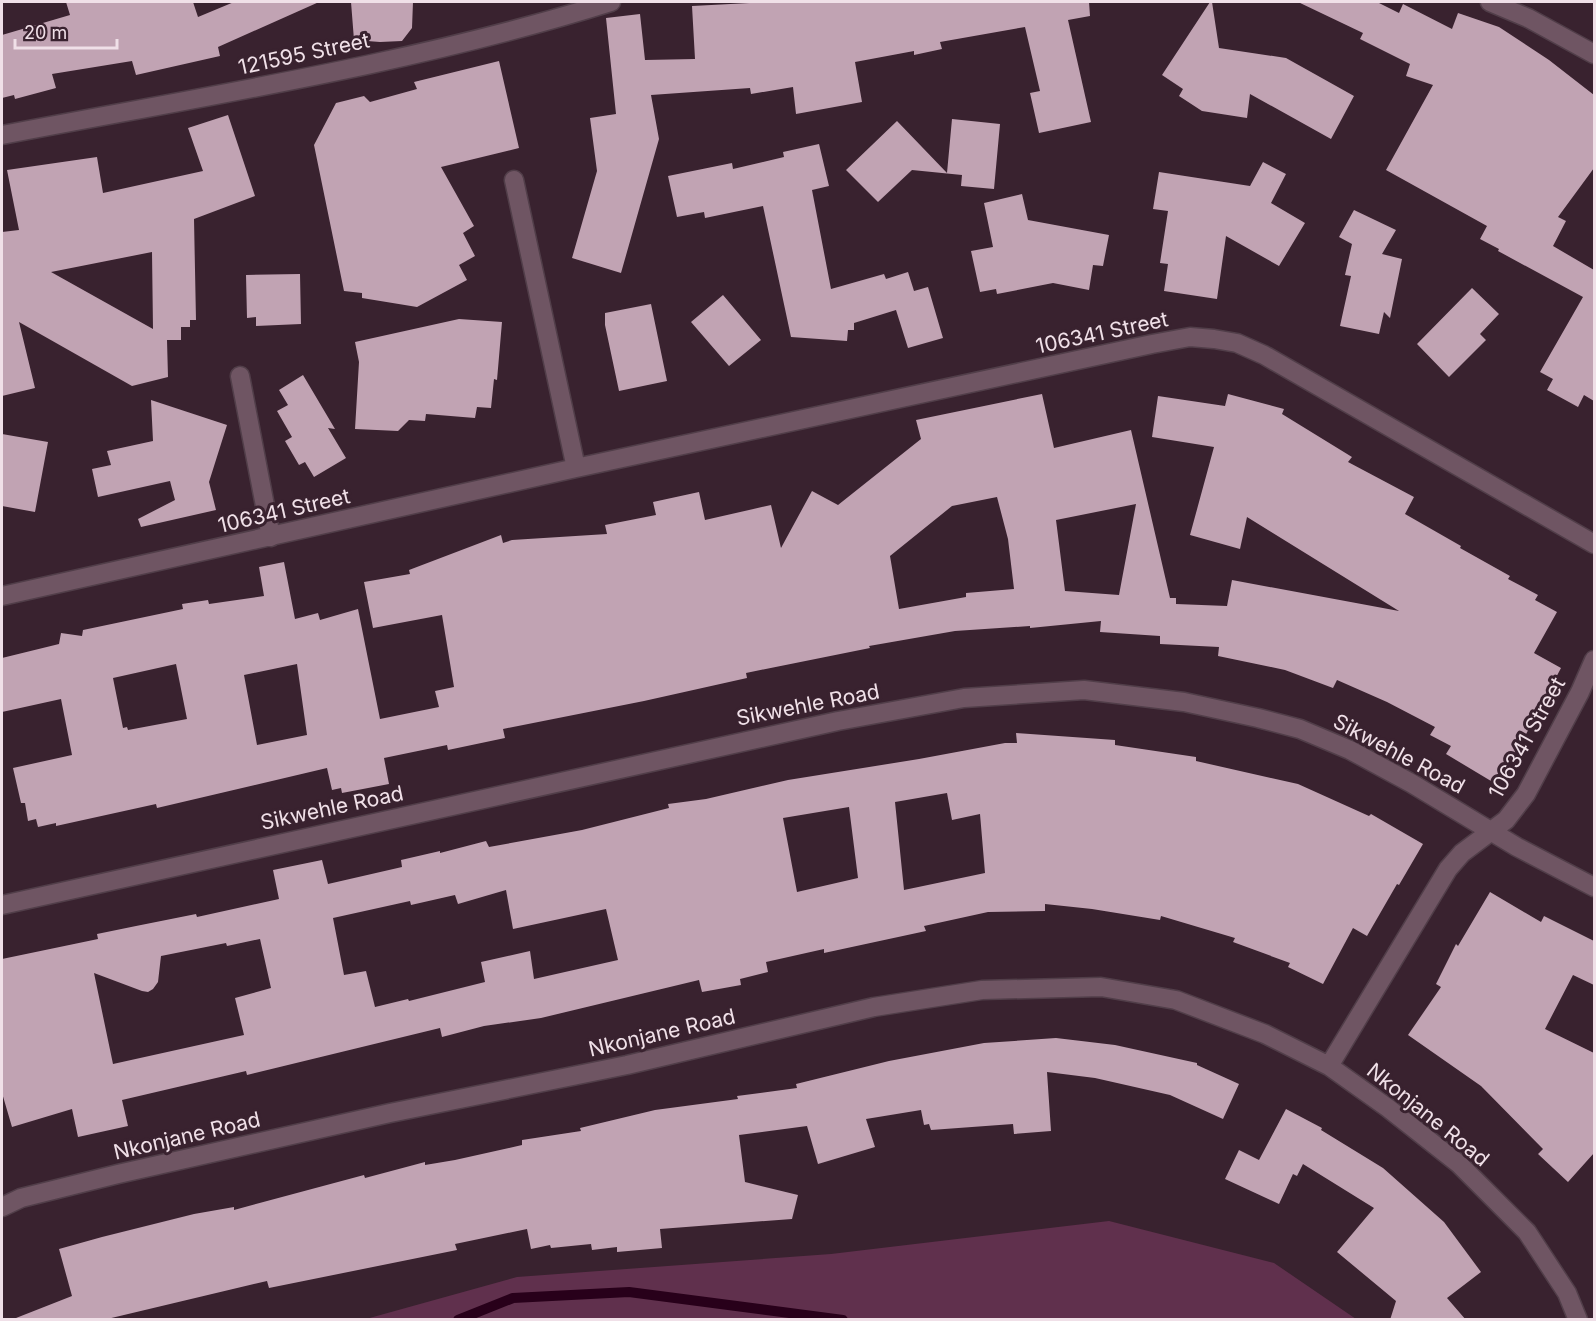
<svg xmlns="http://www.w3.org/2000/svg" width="1596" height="1321" font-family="Inter,sans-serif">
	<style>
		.green { fill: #60304d }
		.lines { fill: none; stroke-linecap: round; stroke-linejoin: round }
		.stream { stroke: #28001a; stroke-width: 10 }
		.building { fill: #c1a3b3; fill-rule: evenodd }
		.street-casing { stroke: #513e49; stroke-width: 21 }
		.street { stroke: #6f5563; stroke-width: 18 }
		.labels { text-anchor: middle; stroke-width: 6; stroke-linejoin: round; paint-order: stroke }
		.street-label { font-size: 21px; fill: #f0e0e8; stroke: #39222f }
	</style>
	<rect width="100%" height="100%" fill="#39222f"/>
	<!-- green -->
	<path class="green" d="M1109,1221l165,42 82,56h-990l151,-42 314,-23z"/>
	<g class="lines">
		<!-- stream -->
		<path class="stream" d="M458,1320l55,-22 116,-6 214,28"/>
	</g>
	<!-- building -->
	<path class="building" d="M66,2h127l5,15 36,-15h85l-101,45 2,9 -84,19 -4,-14 -80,13 4,14 -41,11 -1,-4 -12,3v-63l68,-20z
		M351,2h62l-1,26 -10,13 -22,1 -26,-2z
		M769,2h320l1,14 -22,4 23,102 -52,11 -9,-40 10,-2 -15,-64 -85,15 2,7 -28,6v-4l-59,11 7,40 -66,12 -3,-27 -42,7 -1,-6 -99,7 8,44 -38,134 -49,-15 25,-87 -7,-53 26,-4 -10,-96 34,-4 5,46 50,-1 -3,-53z
		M1210,2h2l7,46 67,10 68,38 -23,43 -81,-45 -3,24 -45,-7 -23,-15 4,-7 -21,-14z
		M1298,2h79l22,11 4,-9 49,25 6,-16 41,14 50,33 45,35v73l-36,49 8,4 -13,25 41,24v131l-10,-6 -6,12 -31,-17 6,-11 -13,-7 43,-75 -85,-46 1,-2 -19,-10 7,-13 -101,-56 47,-85 -27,-9 4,-12 -50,-25 3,-6z
		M499,61l20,87 -78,19 33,59 -11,7 12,23 -16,9 8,15 -50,27 -55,-9v-5l-18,-2 -30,-146 22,-42 28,-7 6,6 47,-13 -3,-7z
		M228,115l27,81 -61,23 2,101h-6v7h-9v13h-14l1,37 -36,9 -113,-64 16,66 -33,8v-164l17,-2 -12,-60 90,-13 6,36 100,-22 -15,-43zM152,252l1,77 -102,-57z
		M952,119l48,5 -6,65 -33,-3 1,-11 -50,-5 -34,32 -32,-32 51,-49 50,52z
		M819,144l10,42 -17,4 19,99 53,-15 2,5 22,-7 6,19 14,-4 15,51 -35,10 -12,-38 -42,13v7h-6l-1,11 -56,-4 -28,-131 -58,12 -1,-6 -27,5 -9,-41 64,-13 1,6 51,-12 -1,-5z
		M1263,162l23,12 -15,29 34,20 -26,43 -53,-30 -9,63 -53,-8 4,-27 -8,-1 8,-52 -15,-2 6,-37 91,14z
		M1022,194l6,26 81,15 -6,31 -10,-1 -4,25 -36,-7 -56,11 -1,-5 -16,3 -9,-41 22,-4 -9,-44z
		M1354,210l42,20 -14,24 20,5 -12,59 -6,-6 -5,22 -39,-8 11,-50 -6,-1 7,-31 -13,-7z
		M300,274l1,50 -45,2v-9l-9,1 -1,-43z
		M1472,288l27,26 -19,20 6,6 -37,37 -32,-33z
		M723,295l38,45 -32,26 -38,-44z
		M651,304l16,77 -48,10 -14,-66v-12z
		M459,319l43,3 -5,58 -3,-1 -3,29 -14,-1 -2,11 -49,-4 -1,7 -16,-1 -11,11 -43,-2 4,-67 -4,-20z
		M303,375l32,54 -7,-1 18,30 -32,19 -9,-15 -6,3 -14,-24 7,-4 -15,-26 11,-6 -9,-15z
		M1042,394l12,54 77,-18 39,168h6v6l51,2 5,-26 167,31 -152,-94 -7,32 -50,-14 24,-88 -62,-10 6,-41 67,10 3,-12 56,15 -2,5 70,43 -4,5 66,35 -9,17 56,32 -1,2 50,28 -2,3 30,16 -3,5 22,12 -23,41 27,15 -37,70 -28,46 -50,-30 5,-8 -21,-11 5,-8 -48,-25 -50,-22 -4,8 -48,-18 -67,-14 1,-9 -59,-3v-8l-60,-4 1,-11 -71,7v-2l-75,5 -86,15 1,2 -124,25 1,5 -103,23 -141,28 2,9 -57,12 -1,-5 -63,13 5,26 -47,9 -1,-5 -9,2 -5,-22 -170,40 -1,-4 -100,22v-3l-18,4 -2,-8 -8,2 -3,-18h-4l-8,-35 59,-13 -11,-56 -59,13v-54l57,-14 2,-11 21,3 1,-6 100,-21 -1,-5 26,-4 1,4 55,-8 -5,-29 25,-5 11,57 23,-6 2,7 38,-11 22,110 59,-12 -4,-16 19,-4 -12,-72 -69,13 -9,-46 46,-8 -1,-4 92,-35 2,8 9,-3 95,-6 -2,-9 51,-10 -3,-13 46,-10 6,28 66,-15 10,43 31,-57 26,14 83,-66 -5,-19zM997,497l11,42 6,50 -48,4v4l-67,12 -9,-53 62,-50zM1136,504l-17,91 -54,-4 -9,-71zM176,664l11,55 -59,11 -1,-3 -4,1 -10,-50zM297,664l10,71 -50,10 -13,-70z
		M151,400l76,25 -18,57 7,28 -75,17 -3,-8 37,-19 -5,-19 -72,16 -6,-28 19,-4 -4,-14 46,-10z
		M2,434l46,8 -13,70 -33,-6z
		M1016,733l99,7v5l81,12v4l102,23 71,32 2,-2 52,30 -24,41 -2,-1 -30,52 -14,-8 -30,56 -35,-17 2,-4 -57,-21 2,-4 -74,-22 -1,4 -68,-11 -47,-5v7l-57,1 -64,14 2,5 -102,22v-4l-58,13 2,10 -28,7 1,6 -39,7 -3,-12 -158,38 -57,8 -42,11 -2,-9 -193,47 -1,-4 -124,29 6,26 -50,11 -6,-28 -60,18 -10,-34v-134l96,-20 -1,-5 39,-8 60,-12 1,3 82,-18 -6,-29 49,-10 6,24 74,-17 -1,-7 39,-9v2l46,-12 3,6 93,-17 87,-22 -1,-4 38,-5 82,-19 131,-21 86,-16h12zM947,793l5,27 28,-6 5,59 -81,17 -9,-88zM849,807l9,71 -61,14 -14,-74zM506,890l7,39 93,-20 12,51 -84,19 -4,-28 -49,11 4,20 -76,19 -1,-2 -33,8 -9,-36 -22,4 -11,-57 77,-17 1,4 44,-10 3,9zM260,939l11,49 -36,10 9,37 -131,29 -19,-91 48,18 6,1 5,-3 5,-7 3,-26 65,-13 1,3z
		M1490,892l51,30 3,-6 50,25v44l-21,-10 -28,54 49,24v100l-26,29 -30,-28 5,-5 -62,-63 -73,-51 33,-48 -5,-3 20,-40 2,2z
		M1056,1038l59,7 82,18v2l42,19 -16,35 -53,-24 -75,-17 -48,-6 4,59 -37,3 -1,-10 -82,6 -2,-6 -5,1 -3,-15 -55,9 9,28 -57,17 -11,-38 -68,9 6,47 53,13 -6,24 -132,10 2,19 -45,4v-5l-25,3 -1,-6 -40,4 -1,-3 -19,4 -4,-20 -72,15 2,6 -188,38 -2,-7 -164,39h-86l-1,-2 56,-22 -13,-47 43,-12 92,-23 40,-7v3l130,-35 1,3 60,-16v3l30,-5 67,-15v-5l59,-9 -1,-3 75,-18 83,-11 -1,-3 60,-8 -1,-4 93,-23 95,-18z
		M1286,1109l36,19 -1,2 62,38 61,54 37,50 -34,26 19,22h-76l6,-19 -59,-49 37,-44 -71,-44 -6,12 -4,-2 -14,30 -54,-25 14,-29 20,10z"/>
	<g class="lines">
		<defs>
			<path id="street" d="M1490,2l38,16 66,36
				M2,135c203,-39 411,-71 609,-133
				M514,180l62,288
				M240,376l31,161
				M2,596l574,-128 576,-124 38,-7 24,2 23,4 27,12 330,189
				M2,905l836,-184 126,-23 120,-8 100,12 74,16 42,11 50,21 61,33 106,64 77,40
				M1329,1066l119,-197 14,-16 44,-33 20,-26 54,-102 14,-32
				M2,1207l19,-9 97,-24 272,-61 237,-48 247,-58 108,-17 119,-3 75,13 89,34 64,32 59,42 71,56 68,68 40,61 11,27"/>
		</defs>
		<!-- street casing -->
		<use href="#street" class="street-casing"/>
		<!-- street -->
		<use href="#street" class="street"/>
	</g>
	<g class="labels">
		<!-- street labels -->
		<g class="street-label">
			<text transform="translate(304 54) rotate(-12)" y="7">121595 Street</text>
			<text transform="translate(1102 333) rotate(-12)" y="7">106341 Street</text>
			<text transform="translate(284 511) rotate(-13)" y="7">106341 Street</text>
			<text transform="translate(808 705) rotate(-11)" y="7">Sikwehle Road</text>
			<text transform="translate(1527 738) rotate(-61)" y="7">106341 Street</text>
			<text transform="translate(1399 754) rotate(28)" y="7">Sikwehle Road</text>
			<text transform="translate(332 808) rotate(-12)" y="7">Sikwehle Road</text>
			<text transform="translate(662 1033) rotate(-13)" y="7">Nkonjane Road</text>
			<text transform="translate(1428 1115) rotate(39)" y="7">Nkonjane Road</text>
			<text transform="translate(187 1136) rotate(-13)" y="7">Nkonjane Road</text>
		</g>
	</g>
	<!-- border -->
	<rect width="1596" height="1321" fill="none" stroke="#f0e0e8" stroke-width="6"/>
	<!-- scale -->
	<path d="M15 39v9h102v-9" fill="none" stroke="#f0e0e8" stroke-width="3"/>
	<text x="24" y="39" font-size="18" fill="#f0e0e8" stroke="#39222f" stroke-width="4.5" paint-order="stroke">20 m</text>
</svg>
